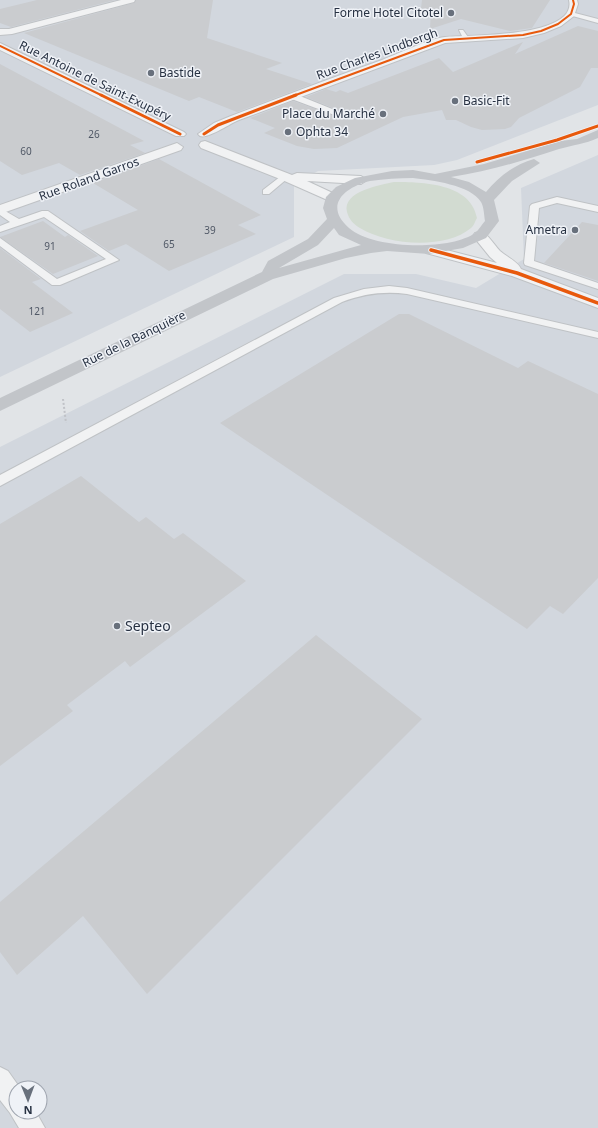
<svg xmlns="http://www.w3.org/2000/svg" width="598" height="1128" font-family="'Noto Sans',sans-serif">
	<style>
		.built { fill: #d2d7de; fill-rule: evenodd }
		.green { fill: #d2dbd1 }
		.building { fill: #cacccf }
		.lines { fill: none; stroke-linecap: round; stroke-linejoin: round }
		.service-casing { stroke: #bfc2c5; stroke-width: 2 }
		.minor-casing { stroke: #bfc2c5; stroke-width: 2 }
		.tertiary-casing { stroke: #bfc2c5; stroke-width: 2 }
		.path { stroke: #c0c2c7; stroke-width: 2; stroke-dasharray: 2 2; stroke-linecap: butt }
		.service { fill: #f1f2f3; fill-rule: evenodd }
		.minor { fill: #f1f2f3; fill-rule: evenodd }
		.tertiary { fill: #f1f2f3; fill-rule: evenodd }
		.secondary { fill: #c2c5c9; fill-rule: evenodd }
		.cycleway-far2-casing { stroke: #eff2f7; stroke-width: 3 }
		.cycleway-far1-casing { stroke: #eff2f7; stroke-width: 4.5 }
		.cycleway-casing { stroke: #eff2f7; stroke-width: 5.5 }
		.cycleway-far2 { stroke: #e8590c; stroke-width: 2 }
		.cycleway-far1 { stroke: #e8590c; stroke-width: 3 }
		.cycleway { stroke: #e8590c; stroke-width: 3.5 }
		.poi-dot { fill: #68707c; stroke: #eff2f7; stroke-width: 1.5 }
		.labels { text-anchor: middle; stroke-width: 3; stroke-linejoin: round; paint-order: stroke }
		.far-number-label { font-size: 10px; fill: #505866 }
		.far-poi-label { font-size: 12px; fill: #273142; stroke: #eff2f7; text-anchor: end }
		.far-street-label { font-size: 12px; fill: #273142; stroke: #eff2f7 }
		.poi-label { font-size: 14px; fill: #273142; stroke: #eff2f7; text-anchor: start }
	</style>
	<rect width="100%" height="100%" fill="#e1e4e7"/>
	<!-- built -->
	<path class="built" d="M0,0h598v105l-141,55 -23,5 -116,6 -24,13v53l-294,140z
		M598,155v973h-598v-681l344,-173h72l60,14 48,-29 -3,-71zM16,1088h24v24h-24z"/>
	<!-- green -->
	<path class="green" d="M394,182c28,0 77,1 83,36 -2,3 -3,8 -6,10 -26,22 -84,17 -111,0 -7,-4 -11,-9 -13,-16 -5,-21 34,-27 47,-30z"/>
	<!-- building -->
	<path class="building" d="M37,0h78l-104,27 -11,-4v-14z
		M136,0h77l-6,38 75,25 -16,6 46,15 -75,28 -38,-15 -10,4 -165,-68 110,-30z
		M422,0h128l-18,28 -22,3 -49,-12 -31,10 1,-18 -10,-3z
		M578,26l20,5v37h-7l-11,19 -61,31 -8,9 -6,2 -23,1 -11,-3 -15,-7h-10l-4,-10 -39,7 -66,31 -23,1 -17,-3 -33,-13 11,-5 -25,-10 43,-17 52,19 8,-4 -47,-19 20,-8 10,3 4,-2 8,3 91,-35 14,14 70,-30 -8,12z
		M0,64l144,77 -14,4 15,8 -65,22 -21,-12 -37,12 -22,-14z
		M159,159l102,56 -23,10 18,9 -87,37 -43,-27 -17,7 -29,-20 58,-21 -45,-27z
		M43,221l22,16 3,-2 30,21 -45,18 -53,-37z
		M582,222l16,3v56l-54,-18z
		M0,248l41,31 -9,3 41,31 -43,19 -30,-23z
		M399,314h10l109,54 10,-7 70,33v184l-35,36 -13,-8 -23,23 -307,-206z
		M81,476l58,46 7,-5 28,22 9,-6 63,48 -116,86 -5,-6 -58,44 6,6 -73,55v-242z
		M316,635l106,84 -275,275 -64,-78 -66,59 -17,-23v-50z"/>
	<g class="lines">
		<defs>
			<path id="service" d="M571,12l27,7v4l-29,-8v-2z
				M459,30h4l5,7 -1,1h-4z
				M289,94h6l57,23 -7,2 -56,-21z
				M285,173l3,1v4l-19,16h-6v-4z
				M557,197l41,9v6l-41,-9 -18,5 -5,53 64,22v6l-73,-24 -1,-2 6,-57 2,-2z
				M0,208l19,11 23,-8h6l71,49 -59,25h-8l-52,-39v-8l57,41 49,-20 -62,-42 -44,15v-6l10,-4 -10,-7z
				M389,286l18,2 191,44v6l-191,-44c-23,-3 -44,0 -65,8l-342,184v-11l334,-177 30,-9z
				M0,1067l8,4 12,17h-4v24h20l9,16h-26l-9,-15 -10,-13z"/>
			<path id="minor" d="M121,0h14l-1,2 -122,32 -12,1v-6h9z
				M569,0h8l1,4 -4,12 -13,10 -17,7 -21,5 -78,5 -206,77c-10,4 -31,19 -39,16l-2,-2 16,-11 17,-7c50,-19 101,-38 151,-56 18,-7 46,-21 63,-23 22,-2 133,1 124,-37z
				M0,43l184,89 2,2 -2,2h-8l-176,-86z
				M205,141l87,34 5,-2 64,3 6,4 -6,4 -54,-3 30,14 2,3 -2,3 -5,1 -52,-23 -79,-31 -2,-3 2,-3z
				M177,143l6,4 -2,3 -181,64v-9z"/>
			<path id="tertiary" d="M480,232c9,2 13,12 20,19 7,6 18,11 21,18l77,29v10l-86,-32 -86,-23 -2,-3 2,-3 5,-1 66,17 -7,-6 -17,-21 2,-3z"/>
		</defs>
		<!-- service casing -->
		<use href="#service" class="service-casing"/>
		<!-- minor casing -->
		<use href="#minor" class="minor-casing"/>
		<!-- tertiary casing -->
		<use href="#tertiary" class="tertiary-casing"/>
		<!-- path -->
		<path class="path" d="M63,399l3,24"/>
		<!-- service -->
		<use href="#service" class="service"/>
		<!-- minor -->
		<use href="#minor" class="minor"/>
		<!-- tertiary -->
		<use href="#tertiary" class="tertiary"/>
		<!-- secondary -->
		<path class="secondary" d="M598,130v8c-13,6 -25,7 -39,11 -37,12 -69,22 -108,28l18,5 17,10c12,-15 29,-28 48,-33l6,4 -28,18 -18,19 5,21 -13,17 -23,10 -34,6 -42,-3 -16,2 -25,5 -73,21 -273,132v-13l262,-126 6,-11 40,-22 19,-20 -4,-11 3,-11 10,-10 19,-9 37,-7 21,-1 22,4 49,-10 76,-23 17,-2zM413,178c18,2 58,7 68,24 3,5 3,13 4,19 -3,3 -6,9 -10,12 -25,18 -103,16 -126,-5 -26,-23 -4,-41 21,-47 14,-2 29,-3 43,-3zM334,228l5,7 22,10 -82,23 39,-23z"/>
		<defs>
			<path id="cycleway-far2" d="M0,46l103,50
				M293,96l151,-56 79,-5 18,-4 17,-7 13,-10 3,-10 -1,-4"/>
			<path id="cycleway-far1" d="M101,95l79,39
				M204,134l14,-9 78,-30
				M477,162l80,-22 41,-14"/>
			<path id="cycleway" d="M431,250l86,23 81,30"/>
		</defs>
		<!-- cycleway-far2 casing -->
		<use href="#cycleway-far2" class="cycleway-far2-casing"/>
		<!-- cycleway-far1 casing -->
		<use href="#cycleway-far1" class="cycleway-far1-casing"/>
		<!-- cycleway casing -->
		<use href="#cycleway" class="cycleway-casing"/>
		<!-- cycleway-far2 -->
		<use href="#cycleway-far2" class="cycleway-far2"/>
		<!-- cycleway-far1 -->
		<use href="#cycleway-far1" class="cycleway-far1"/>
		<!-- cycleway -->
		<use href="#cycleway" class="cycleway"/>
	</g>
	<!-- markers -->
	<g class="poi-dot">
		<circle cx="451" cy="13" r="4"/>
		<circle cx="151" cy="73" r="4"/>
		<circle cx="455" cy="101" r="4"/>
		<circle cx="383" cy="114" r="4"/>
		<circle cx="288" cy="132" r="4"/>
		<circle cx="575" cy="230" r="4"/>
		<circle cx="117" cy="626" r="4"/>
	</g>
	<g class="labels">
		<!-- far-number labels -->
		<g class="far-number-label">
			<text x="94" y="138">26</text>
			<text x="26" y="155">60</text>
			<text x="210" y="234">39</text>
			<text x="169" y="248">65</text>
			<text x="50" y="250">91</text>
			<text x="37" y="315">121</text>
		</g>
		<!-- far-poi labels -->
		<g class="far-poi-label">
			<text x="443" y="17">Forme Hotel Citotel</text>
			<text x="159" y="77" text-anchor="start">Bastide</text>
			<text x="463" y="105" text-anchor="start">Basic-Fit</text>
			<text x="375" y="118">Place du Marché</text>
			<text x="296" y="136" text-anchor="start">Ophta 34</text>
			<text x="567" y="234">Ametra</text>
		</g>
		<!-- far-street labels -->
		<g class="far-street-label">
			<text transform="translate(377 54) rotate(-20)" y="4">Rue Charles Lindbergh</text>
			<text transform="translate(95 81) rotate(26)" y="4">Rue Antoine de Saint-Exupéry</text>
			<text transform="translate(89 179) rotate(-20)" y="4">Rue Roland Garros</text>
			<text transform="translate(134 339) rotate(-26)" y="4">Rue de la Banquière</text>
		</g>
		<!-- poi labels -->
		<g class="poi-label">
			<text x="125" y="631">Septeo</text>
		</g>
	</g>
	<!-- north arrow -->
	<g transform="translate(28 1100) rotate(179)"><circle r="19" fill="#eff2f7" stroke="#9fa5af"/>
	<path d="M0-3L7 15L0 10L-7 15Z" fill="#68707c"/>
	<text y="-6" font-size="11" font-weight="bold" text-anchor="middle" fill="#273142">N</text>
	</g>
</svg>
